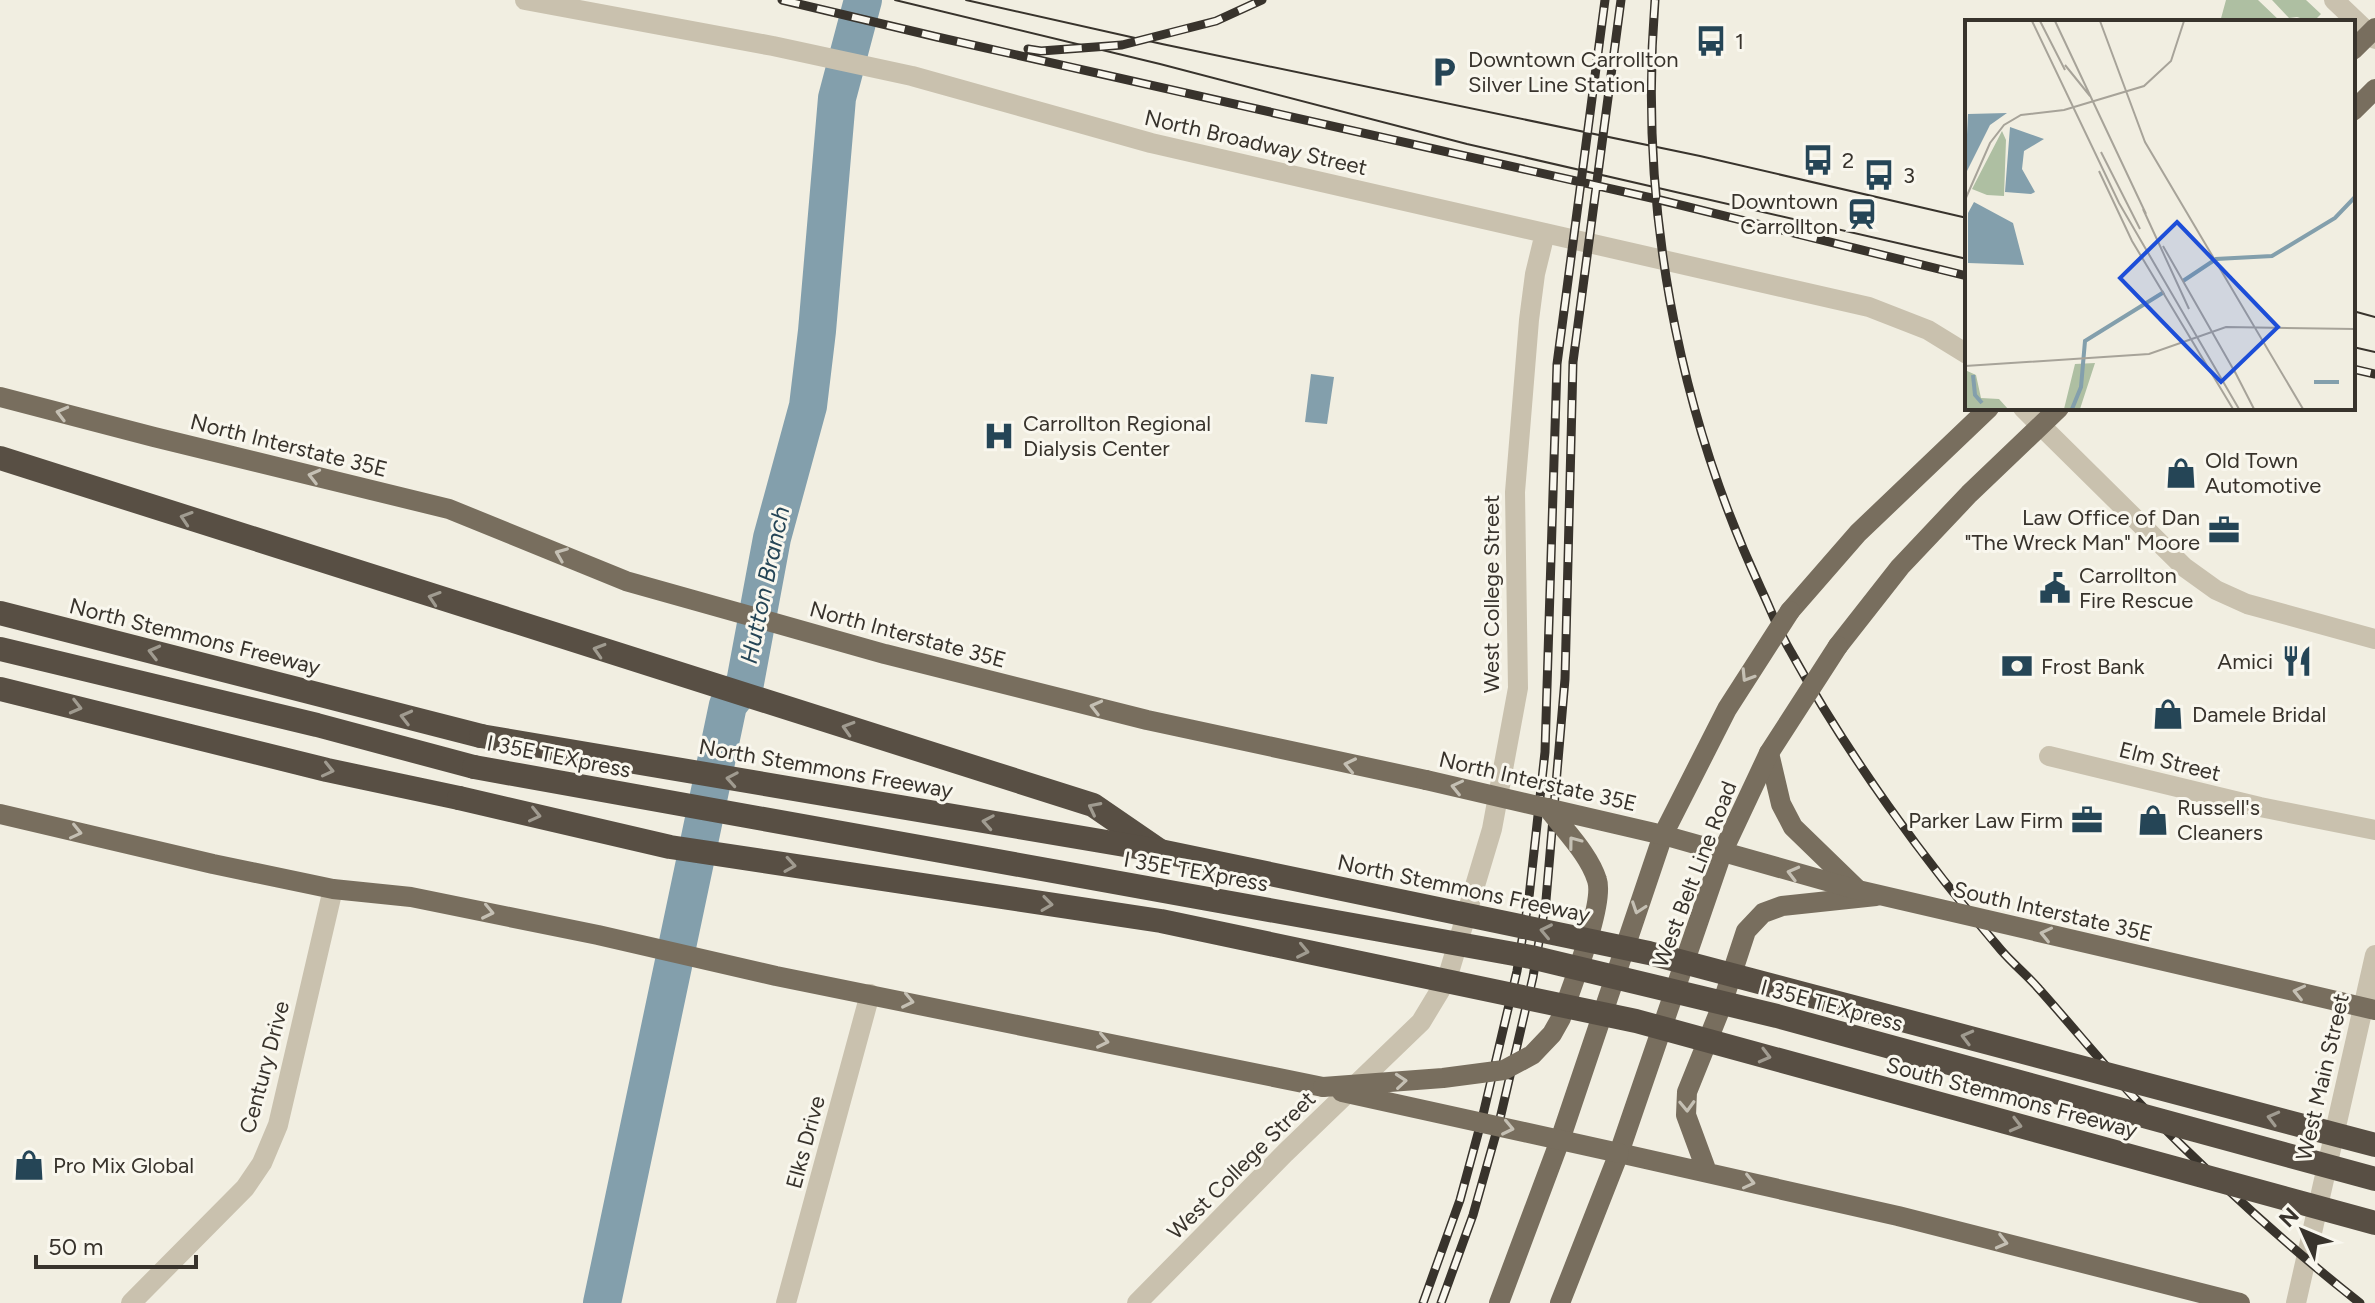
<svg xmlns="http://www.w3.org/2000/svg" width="2375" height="1303" font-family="Figtree,sans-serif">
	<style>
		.green { fill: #aebfa2 }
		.water { fill: #839fac }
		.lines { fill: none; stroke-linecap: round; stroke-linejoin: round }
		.river { stroke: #839fac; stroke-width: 38 }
		.minor { stroke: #c9c1ae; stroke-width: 20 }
		.major { stroke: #786e5e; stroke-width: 20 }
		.highway { stroke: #584f44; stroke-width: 24 }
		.tram { stroke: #38332c; stroke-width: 2 }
		.rail-casing { stroke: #38332c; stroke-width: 9 }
		.rail { stroke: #f9f7ee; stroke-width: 6; stroke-dasharray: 18; stroke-linecap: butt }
		.major-bridge { stroke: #786e5e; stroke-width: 20 }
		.highway-bridge { stroke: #584f44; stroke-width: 24 }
		.oneway { stroke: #c5c0b4 }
		.oneway2 { stroke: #a09b90 }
		.labels { text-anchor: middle; stroke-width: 6; stroke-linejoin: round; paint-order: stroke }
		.poi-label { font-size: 22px; fill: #38332c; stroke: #f9f7ee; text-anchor: start }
		.street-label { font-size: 22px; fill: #38332c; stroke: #f9f7ee }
		.water-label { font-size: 24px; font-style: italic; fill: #254556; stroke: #f9f7ee }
		.inset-river { fill: none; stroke: #839fac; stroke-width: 4 }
		.inset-road { fill: none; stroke: #a7a399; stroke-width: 2 }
		.view { fill: #1d4ed8; fill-opacity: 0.15; stroke: #1d4ed8; stroke-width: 4 }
		.inset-edge { fill: none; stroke: #38332c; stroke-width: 4 }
	</style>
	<rect width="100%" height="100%" fill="#f1eee1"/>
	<!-- green -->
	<path class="green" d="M2226,0h32l23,22h-61z
		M2272,0h34l15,14 -8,8 -16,-5 -8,1z"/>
	<!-- water -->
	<path class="water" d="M1311,374l23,3 -7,47 -22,-2z"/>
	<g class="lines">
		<!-- river -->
		<path class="river" d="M602,1303l126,-598 17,-22 27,-145 36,-132 9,-75 20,-233 26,-98"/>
		<!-- minor -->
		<path class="minor" d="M525,0l248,46 139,30 239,67 718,164 59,23 39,24
			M2334,0l41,39
			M2023,408l161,159 32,23 31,14 128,35
			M2049,756l211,51 115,23
			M131,1303l114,-115 17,-25 16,-38 55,-236
			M786,1303l84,-309
			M1137,1303l148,-150 136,-131 26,-43 45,-150 26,-141 -3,-196 14,-172 6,-46 10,-41
			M2296,1303l79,-348"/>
		<!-- major -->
		<path class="major" d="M2353,50l22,-22
			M2353,111l22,-22
			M0,397l154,40 295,72 177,72 259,73 262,66 279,60
			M1790,611l68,-78 131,-125
			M1838,646l62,-79 69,-73 90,-86
			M1769,753l12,51 12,23 65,63
			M0,814l213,50 120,25 78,8 187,38 178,41 547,111
			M1619,1153l279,63 342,87
			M1707,1172l-21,-57 1,-23 33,-82 26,-79 17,-18 19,-7 94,-10
			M1499,1303l61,-163 103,-305
			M1560,1303l59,-150 103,-300"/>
		<!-- highway -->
		<path class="highway" d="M0,458l1093,347 67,46
			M0,613l481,123
			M0,649l317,76 157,42
			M0,689l327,81 132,28"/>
		<!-- tram -->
		<path class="tram" d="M895,0l265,64 307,80 500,115
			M966,0l196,44 538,112 267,62
			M2353,311l22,6
			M2353,347l22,5"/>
		<defs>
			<path id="rail" d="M782,0l155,37 719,162 311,77
				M1655,0c-16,201 21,406 106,589 10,21 18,43 30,63 56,102 134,210 210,298 12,14 26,25 38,39 36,40 70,83 108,122 67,68 138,133 213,192
				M1028,49l13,2 81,-6 94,-24 46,-21
				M2353,369l22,5
				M1423,1303l37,-103 22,-81 35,-148 12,-74 16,-145 12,-388 48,-364
				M1441,1303l32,-88 26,-92 34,-146 13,-77 19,-221 8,-317 48,-362"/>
		</defs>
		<!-- rail casing -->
		<use href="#rail" class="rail-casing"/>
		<!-- rail -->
		<use href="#rail" class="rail"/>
		<!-- major-bridge -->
		<path class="major-bridge" d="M1426,780l237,55 195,55 517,120
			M1663,835l64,-126 63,-98
			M1722,853l47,-100 69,-107
			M1323,1087l120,-9 61,-8 28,-15 20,-21 9,-16c9,-28 44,-114 36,-138 -8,-26 -33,-50 -49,-72
			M1342,1092l277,61"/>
		<!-- highway-bridge -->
		<path class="highway-bridge" d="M481,736l679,115 489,102 726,192
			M474,767l1057,190 246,59 598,163
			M459,798l211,49 491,74 475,100 739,202"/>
	</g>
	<!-- one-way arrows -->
	<defs><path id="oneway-chevron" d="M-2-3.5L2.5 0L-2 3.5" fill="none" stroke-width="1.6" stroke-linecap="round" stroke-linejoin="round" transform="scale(2)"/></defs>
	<g class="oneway">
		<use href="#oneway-chevron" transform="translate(62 413) rotate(-165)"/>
		<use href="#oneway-chevron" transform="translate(314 476) rotate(-166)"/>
		<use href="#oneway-chevron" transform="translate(561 554) rotate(-158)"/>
		<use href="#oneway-chevron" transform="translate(1747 676) rotate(122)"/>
		<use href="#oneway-chevron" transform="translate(1096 707) rotate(-166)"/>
		<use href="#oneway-chevron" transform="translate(1350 765) rotate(-168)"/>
		<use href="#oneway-chevron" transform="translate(1457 787) rotate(-167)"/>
		<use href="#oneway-chevron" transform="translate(76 832) rotate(13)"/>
		<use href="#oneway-chevron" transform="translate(1574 842) rotate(-127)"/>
		<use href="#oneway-chevron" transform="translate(1793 873) rotate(-165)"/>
		<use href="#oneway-chevron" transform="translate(1638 908) rotate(109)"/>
		<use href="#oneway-chevron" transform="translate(488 912) rotate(12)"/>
		<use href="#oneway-chevron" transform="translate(2046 934) rotate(-167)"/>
		<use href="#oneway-chevron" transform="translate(2299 992) rotate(-167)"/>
		<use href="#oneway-chevron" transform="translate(908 1001) rotate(12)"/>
		<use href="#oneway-chevron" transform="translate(1103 1041) rotate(12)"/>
		<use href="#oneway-chevron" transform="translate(1401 1081) rotate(-5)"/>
		<use href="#oneway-chevron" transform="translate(1687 1106) rotate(88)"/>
		<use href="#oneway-chevron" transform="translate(1508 1128) rotate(12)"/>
		<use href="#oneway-chevron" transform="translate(1749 1182) rotate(13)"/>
		<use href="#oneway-chevron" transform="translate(2002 1242) rotate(14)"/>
	</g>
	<g class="oneway2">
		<use href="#oneway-chevron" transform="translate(186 518) rotate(-162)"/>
		<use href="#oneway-chevron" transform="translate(434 598) rotate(-162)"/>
		<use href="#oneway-chevron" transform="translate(599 650) rotate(-163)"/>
		<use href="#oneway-chevron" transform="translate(154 652) rotate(-166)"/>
		<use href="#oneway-chevron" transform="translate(76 707) rotate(14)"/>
		<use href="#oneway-chevron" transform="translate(406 717) rotate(-166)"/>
		<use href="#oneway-chevron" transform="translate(848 728) rotate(-163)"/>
		<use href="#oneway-chevron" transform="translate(328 770) rotate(13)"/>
		<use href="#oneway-chevron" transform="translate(732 779) rotate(-170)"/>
		<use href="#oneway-chevron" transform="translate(1094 808) rotate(-153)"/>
		<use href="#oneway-chevron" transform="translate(535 815) rotate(13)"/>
		<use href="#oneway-chevron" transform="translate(988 822) rotate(-170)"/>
		<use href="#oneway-chevron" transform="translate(790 865) rotate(9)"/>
		<use href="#oneway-chevron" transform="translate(1047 904) rotate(8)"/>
		<use href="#oneway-chevron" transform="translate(1546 931) rotate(-168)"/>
		<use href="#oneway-chevron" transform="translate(1303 951) rotate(12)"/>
		<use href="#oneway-chevron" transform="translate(1967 1037) rotate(-165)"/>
		<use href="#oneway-chevron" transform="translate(1765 1056) rotate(15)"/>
		<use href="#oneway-chevron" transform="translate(2273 1118) rotate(-165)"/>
		<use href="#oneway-chevron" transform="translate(2016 1125) rotate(15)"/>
	</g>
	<!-- icons -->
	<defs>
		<symbol id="bus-bare" viewBox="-9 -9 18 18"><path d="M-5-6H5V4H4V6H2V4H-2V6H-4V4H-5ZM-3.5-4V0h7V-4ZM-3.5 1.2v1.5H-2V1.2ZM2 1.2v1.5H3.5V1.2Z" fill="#254556" stroke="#f9f7ee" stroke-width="2.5" paint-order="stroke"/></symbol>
		<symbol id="parking-bare" viewBox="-9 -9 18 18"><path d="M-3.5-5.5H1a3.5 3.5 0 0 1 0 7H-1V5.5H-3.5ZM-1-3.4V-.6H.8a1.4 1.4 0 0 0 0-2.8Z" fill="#254556" stroke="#f9f7ee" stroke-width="2.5" paint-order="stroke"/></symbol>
		<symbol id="station-bare" viewBox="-9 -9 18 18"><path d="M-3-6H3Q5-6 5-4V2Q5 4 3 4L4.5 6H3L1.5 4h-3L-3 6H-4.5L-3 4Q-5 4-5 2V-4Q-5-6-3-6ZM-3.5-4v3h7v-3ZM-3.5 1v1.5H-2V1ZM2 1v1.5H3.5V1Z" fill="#254556" stroke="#f9f7ee" stroke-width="2.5" paint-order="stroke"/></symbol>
		<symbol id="hospital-bare" viewBox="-9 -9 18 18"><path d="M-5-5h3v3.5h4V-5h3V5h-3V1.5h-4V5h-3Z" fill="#254556" stroke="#f9f7ee" stroke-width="2.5" paint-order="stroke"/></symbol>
		<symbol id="shop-bare" viewBox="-9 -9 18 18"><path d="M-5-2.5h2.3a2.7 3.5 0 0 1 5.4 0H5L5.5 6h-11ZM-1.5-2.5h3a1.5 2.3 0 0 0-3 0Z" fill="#254556" stroke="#f9f7ee" stroke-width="2.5" paint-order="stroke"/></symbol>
		<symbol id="office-bare" viewBox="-9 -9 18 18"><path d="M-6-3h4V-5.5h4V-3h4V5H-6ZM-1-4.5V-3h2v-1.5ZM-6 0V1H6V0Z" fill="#254556" stroke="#f9f7ee" stroke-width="2.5" paint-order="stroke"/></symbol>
		<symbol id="civic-bare" viewBox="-9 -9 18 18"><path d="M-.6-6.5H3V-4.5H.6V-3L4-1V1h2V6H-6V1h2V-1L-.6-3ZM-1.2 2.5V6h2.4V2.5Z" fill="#254556" stroke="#f9f7ee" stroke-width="2.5" paint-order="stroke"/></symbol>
		<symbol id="restaurant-bare" viewBox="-9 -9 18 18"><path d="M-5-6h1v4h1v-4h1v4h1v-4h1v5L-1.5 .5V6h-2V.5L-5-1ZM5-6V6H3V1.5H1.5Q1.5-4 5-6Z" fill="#254556" stroke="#f9f7ee" stroke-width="2.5" paint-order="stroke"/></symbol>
		<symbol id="bank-bare" viewBox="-9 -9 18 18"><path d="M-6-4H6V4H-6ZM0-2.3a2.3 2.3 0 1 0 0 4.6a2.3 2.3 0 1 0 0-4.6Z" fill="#254556" stroke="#f9f7ee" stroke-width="2.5" paint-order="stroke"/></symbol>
	</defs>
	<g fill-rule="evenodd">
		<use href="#bus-bare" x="1689" y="19" width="44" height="44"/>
		<use href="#parking-bare" x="1422" y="50" width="44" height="44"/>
		<use href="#bus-bare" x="1796" y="138" width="44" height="44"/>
		<use href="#bus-bare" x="1857" y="153" width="44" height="44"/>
		<use href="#station-bare" x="1840" y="192" width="44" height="44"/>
		<use href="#hospital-bare" x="977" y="414" width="44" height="44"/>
		<use href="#shop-bare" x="2159" y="451" width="44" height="44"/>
		<use href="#office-bare" x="2202" y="508" width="44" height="44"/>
		<use href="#civic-bare" x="2033" y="566" width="44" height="44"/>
		<use href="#restaurant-bare" x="2275" y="639" width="44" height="44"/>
		<use href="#bank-bare" x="1995" y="644" width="44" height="44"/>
		<use href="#shop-bare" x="2146" y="692" width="44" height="44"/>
		<use href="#office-bare" x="2065" y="798" width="44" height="44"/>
		<use href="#shop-bare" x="2131" y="798" width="44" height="44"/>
		<use href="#shop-bare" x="7" y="1143" width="44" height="44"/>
	</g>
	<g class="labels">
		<!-- poi labels -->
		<g class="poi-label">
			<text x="1735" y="49">1</text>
			<text x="1468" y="67">Downtown Carrollton<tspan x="1468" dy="25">Silver Line Station</tspan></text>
			<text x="1842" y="168">2</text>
			<text x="1903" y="183">3</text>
			<text x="1838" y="209" text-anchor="end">Downtown<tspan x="1838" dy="25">Carrollton</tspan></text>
			<text x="1023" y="431">Carrollton Regional<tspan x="1023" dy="25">Dialysis Center</tspan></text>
			<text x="2205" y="468">Old Town<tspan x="2205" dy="25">Automotive</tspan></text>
			<text x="2200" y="525" text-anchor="end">Law Office of Dan<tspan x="2200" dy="25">"The Wreck Man" Moore</tspan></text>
			<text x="2079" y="583">Carrollton<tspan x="2079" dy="25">Fire Rescue</tspan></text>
			<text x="2273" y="669" text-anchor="end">Amici</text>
			<text x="2041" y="674">Frost Bank</text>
			<text x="2192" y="722">Damele Bridal</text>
			<text x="2177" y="815">Russell's<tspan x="2177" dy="25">Cleaners</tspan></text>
			<text x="2063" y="828" text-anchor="end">Parker Law Firm</text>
			<text x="53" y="1173">Pro Mix Global</text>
		</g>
		<!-- street labels -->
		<g class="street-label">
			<text transform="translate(1256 142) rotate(13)" y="8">North Broadway Street</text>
			<text transform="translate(289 445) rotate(14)" y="8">North Interstate 35E</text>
			<text transform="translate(1491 594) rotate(-90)" y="8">West College Street</text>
			<text transform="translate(908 634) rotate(15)" y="8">North Interstate 35E</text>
			<text transform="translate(195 636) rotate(14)" y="8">North Stemmons Freeway</text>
			<text transform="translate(559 756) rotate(11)" y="8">I 35E TEXpress</text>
			<text transform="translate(2170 761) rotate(14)" y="8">Elm Street</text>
			<text transform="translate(826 768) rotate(10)" y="8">North Stemmons Freeway</text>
			<text transform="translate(1538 781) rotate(13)" y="8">North Interstate 35E</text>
			<text transform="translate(1196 871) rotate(10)" y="8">I 35E TEXpress</text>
			<text transform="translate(1694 874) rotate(-69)" y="8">West Belt Line Road</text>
			<text transform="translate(1464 888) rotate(12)" y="8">North Stemmons Freeway</text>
			<text transform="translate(2053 911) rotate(13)" y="8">South Interstate 35E</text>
			<text transform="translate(1832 1005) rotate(15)" y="8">I 35E TEXpress</text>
			<text transform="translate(264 1067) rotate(-75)" y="8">Century Drive</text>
			<text transform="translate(2322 1077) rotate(-77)" y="8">West Main Street</text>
			<text transform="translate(2012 1097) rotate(15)" y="8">South Stemmons Freeway</text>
			<text transform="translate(805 1142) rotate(-75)" y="8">Elks Drive</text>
			<text transform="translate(1241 1165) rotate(-45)" y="8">West College Street</text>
		</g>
		<!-- water labels -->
		<g class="water-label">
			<text transform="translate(765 585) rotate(-78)" y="8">Hutton Branch</text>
		</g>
	</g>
	<!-- overview -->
	<g transform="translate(1965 20)">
		<rect width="390" height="390" fill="#f1eee1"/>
		<path d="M37,111l4,9 -2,56 -17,-1 -15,-6zM130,343l-15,46h-26h10l11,-45zM0,350l11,5 5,23 18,1 9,10h-43z" fill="#aebfa2"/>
		<path d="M42,93l-17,12 -25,50 3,-61zM45,107l34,12 -20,12 -2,18 13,23 -4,2 -26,-2zM9,182l39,21 11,42 -56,-2v-50z" fill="#839fac"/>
		<path class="inset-river" d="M218,261l33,-22 56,-3 63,-38 20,-21M8,355l2,20 7,8M349,362h25M107,389l9,-22 4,-46 79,-49"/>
		<path class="inset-road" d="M67,1l87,182 120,206M75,1l25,49M90,1l91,193M135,1l45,121 158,267M100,45l25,31M136,132l39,77M134,151l33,70 101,168M0,180l25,-57 14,-18 17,-10 43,-5 80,-24 27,-25 13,-40M178,189l46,100M198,226l73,128M0,346l184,-12 77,-27 129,2M269,350l20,39"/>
		<path class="view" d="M212,202l101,105 -57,55 -101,-104z"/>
		<rect width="390" height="390" class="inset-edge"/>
	</g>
	<!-- north arrow -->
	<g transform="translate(2303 1231) rotate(314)" stroke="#f9f7ee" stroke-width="6" paint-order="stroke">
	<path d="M0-6L14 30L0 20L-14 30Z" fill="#38332c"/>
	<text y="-12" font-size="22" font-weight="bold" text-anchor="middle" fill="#38332c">N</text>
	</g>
	<!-- scale -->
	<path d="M36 1255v12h160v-12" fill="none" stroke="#38332c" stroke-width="4"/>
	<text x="48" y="1255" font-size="24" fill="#38332c" stroke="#f9f7ee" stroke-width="6" paint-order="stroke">50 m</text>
</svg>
